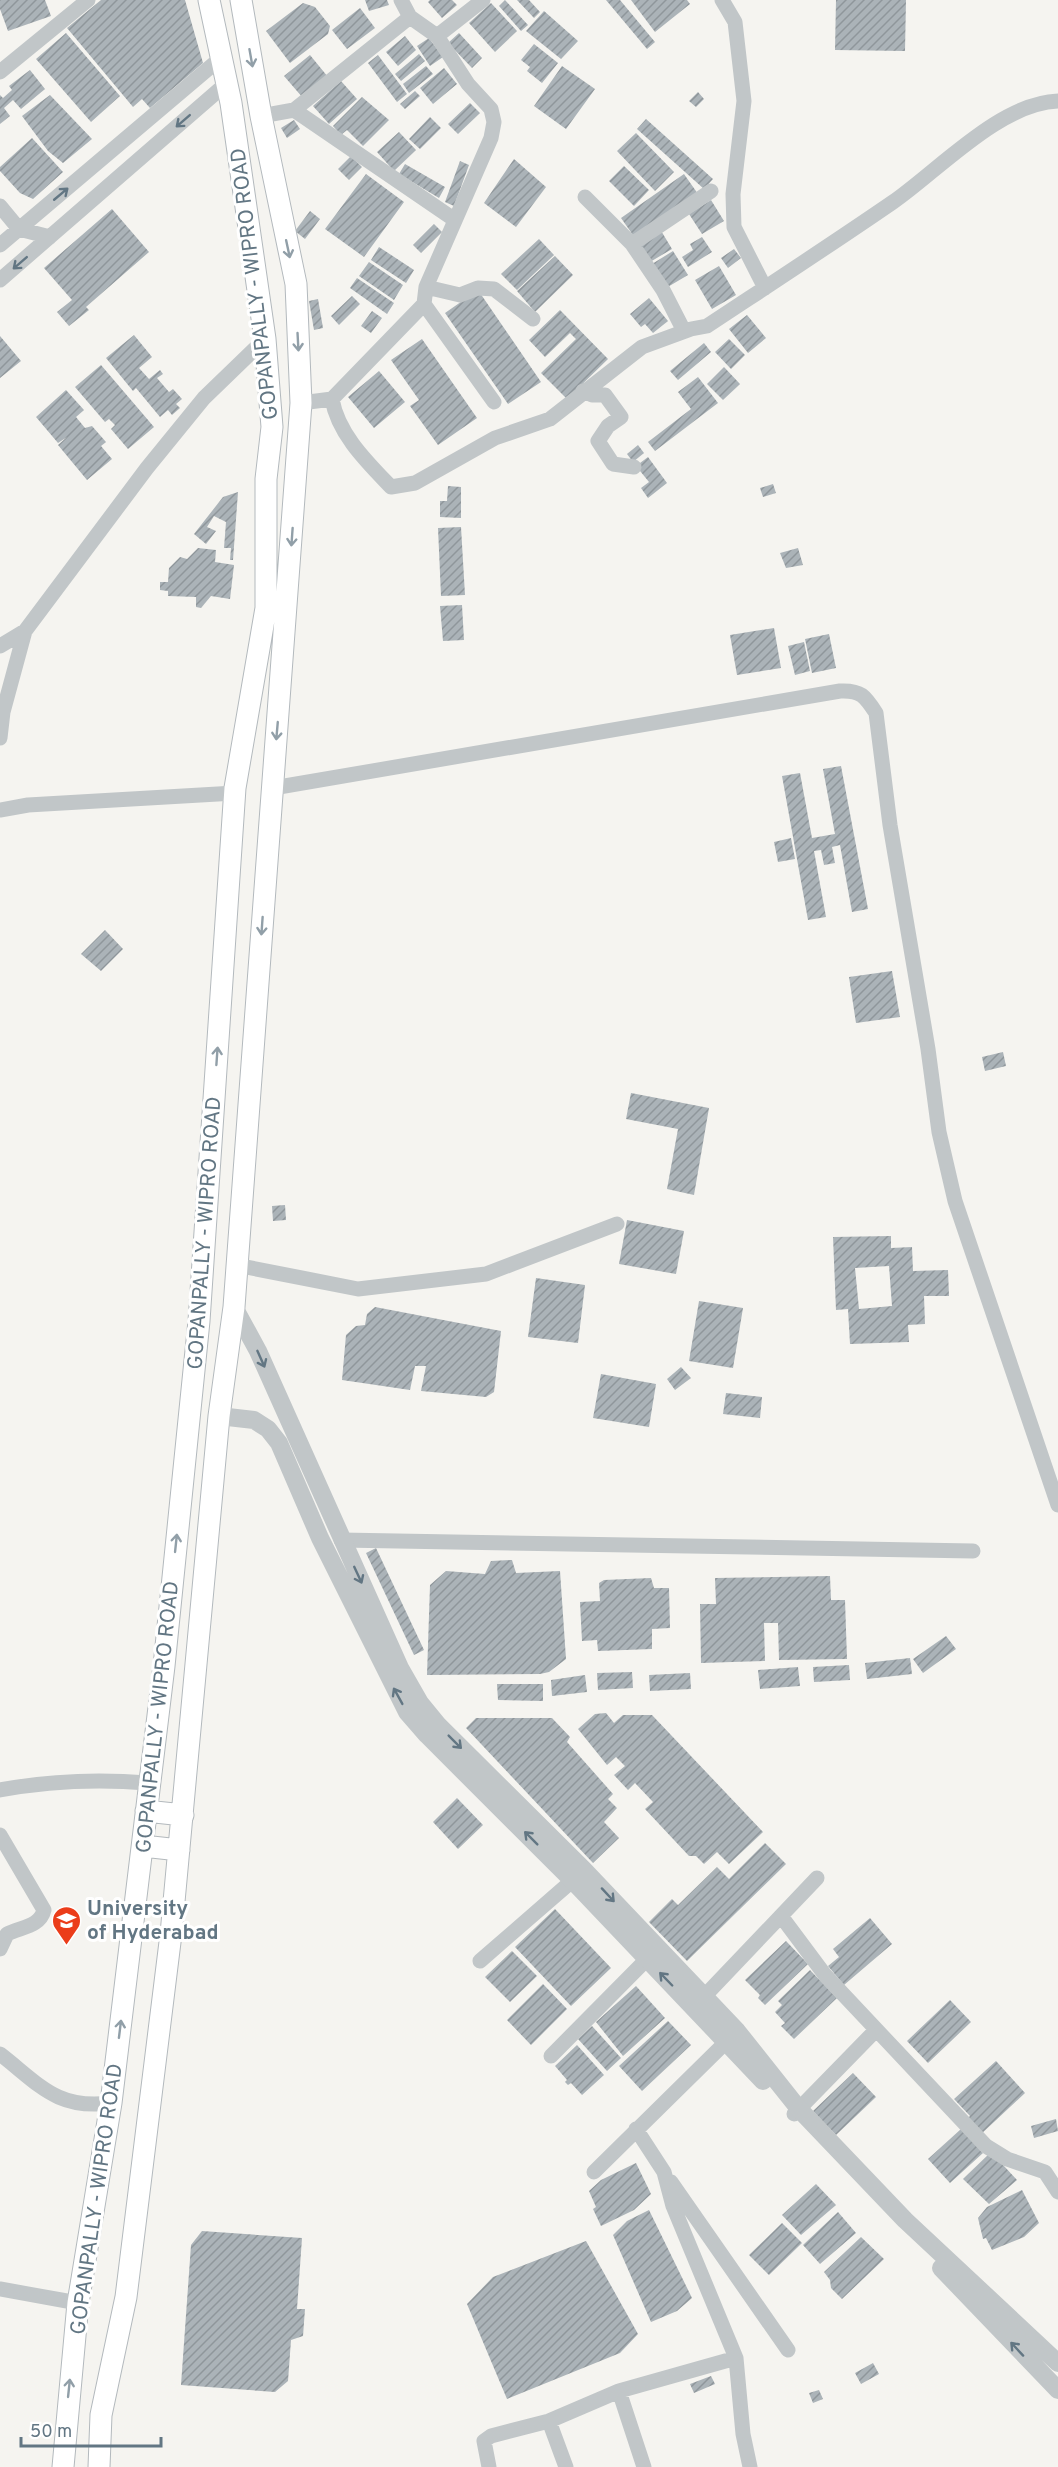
<svg xmlns="http://www.w3.org/2000/svg" width="1058" height="2467" font-family="Overpass,sans-serif">
	<style>
		.building { fill: url(#building-hatch); fill-rule: evenodd }
		.lines { fill: none; stroke-linecap: round; stroke-linejoin: round }
		.secondary-casing { stroke: #b3b9bd; stroke-width: 23 }
		.minor { stroke: #c1c6c8; stroke-width: 15 }
		.tertiary { stroke: #c1c6c8; stroke-width: 18 }
		.secondary { stroke: #fff; stroke-width: 21 }
		.oneway { stroke: #919fa8 }
		.oneway2 { stroke: #627683 }
		.labels { text-anchor: middle; stroke-width: 6; stroke-linejoin: round; paint-order: stroke }
		.street-label { font-size: 21px; fill: #627683; stroke: #fff }
		.poi-label { font-size: 21px; font-weight: bold; fill: #627683; stroke: #fff; text-anchor: start }
	</style>
	<defs>
		<pattern id="building-hatch" width="6" height="6" patternUnits="userSpaceOnUse" patternTransform="scale(1.5)"><rect width="6" height="6" fill="#abb3b8"/><path d="M-1 1l2-2M0 6l6-6M5 7l2-2" fill="none" stroke="#8f969b"/></pattern>
	</defs>
	<rect width="100%" height="100%" fill="#f5f4f0"/>
	<!-- building -->
	<path class="building" d="M0,0h45l6,16 -43,15 -8,-22z
		M101,0h84l18,63 -53,45 -8,-9 -9,8 -66,-79z
		M365,0h22l2,5 -20,6z
		M430,0h22l5,5 -15,13 -14,-16z
		M505,0l23,25 -7,6 -22,-25z
		M517,0h12l11,12 -6,6z
		M606,0h14l35,42 -8,7z
		M631,0h56l3,4 -35,28z
		M836,0h70l-1,51 -70,-1z
		M303,3l12,4 15,19 -2,8 -38,29 -24,-32z
		M491,3l26,28 -22,21 -26,-29z
		M360,8l15,20 -28,21 -15,-19z
		M544,11l34,30 -17,18 -35,-28z
		M66,33l54,63 -29,26 -55,-63z
		M459,33l23,25 -10,10 -24,-25z
		M405,36l11,14 -18,16 -12,-14z
		M429,38l14,19 -13,9 -13,-20z
		M534,44l24,19 -16,20 -15,-12 3,-4 -9,-7z
		M419,54l6,7 -24,20 -6,-7z
		M310,55l18,22 -25,21 -19,-22z
		M378,55l29,39 -10,8 -29,-39z
		M426,66l7,8 -24,19 -6,-9z
		M562,66l33,23 -29,40 -32,-23z
		M444,68l13,16 -24,20 -13,-16z
		M30,70l15,19 -24,20 -8,-9 -9,8 6,8 -10,8v-29l3,3 9,-8 -3,-4z
		M341,81l16,18 -28,25 -16,-18z
		M415,91l5,5 -15,13 -5,-5z
		M698,92l6,7 -8,8 -7,-6z
		M50,95l42,44 -29,24 -15,-12 -26,-35z
		M362,97l27,23 -26,26 -16,-16 -6,5 -8,-9z
		M470,103l10,10 -22,21 -10,-10z
		M430,117l11,11 -21,21 -11,-10z
		M646,119l67,60 -9,10 -67,-60z
		M294,120l6,9 -13,9 -6,-10z
		M399,132l17,18 -22,21 -17,-19z
		M636,133l38,39 -19,19 -38,-40z
		M32,138l31,34 -30,27 -13,-6 -20,-22v-4z
		M351,156l11,11 -13,13 -11,-11z
		M514,159l32,28 -30,40 -32,-24z
		M460,161l9,4 -15,41 -9,-4z
		M405,164l40,23 -6,11 -40,-24z
		M624,166l25,24 -15,16 -25,-25z
		M366,174l38,28 -40,55 -39,-28z
		M684,174l14,20 -63,44 -14,-20z
		M711,200l13,21 -22,13 -13,-20z
		M112,209l37,43 -63,55 3,3 -20,16 -12,-14 15,-12 -28,-32z
		M310,211l10,8 -15,20 -10,-8z
		M434,224l8,8 -21,21 -8,-8z
		M660,229l12,20 -22,13 -12,-19z
		M702,237l10,15 -24,15 -6,-10 11,-7 -3,-6z
		M539,239l15,16 -37,35 -16,-16z
		M379,247l35,23 -8,13 -35,-23z
		M734,249l7,9 -13,10 -7,-10z
		M673,251l15,24 -22,13 -14,-24z
		M555,256l18,19 -38,37 -18,-21z
		M369,262l34,23 -9,15 -35,-24z
		M719,266l17,29 -24,14 -17,-29z
		M357,278l37,25 -7,11 -37,-26z
		M478,290l63,92 -33,22 -63,-91z
		M352,296l8,8 -21,21 -8,-9z
		M649,298l19,23 -15,12 -8,-9 -4,3 -11,-13z
		M318,299l5,29 -9,2 -5,-29z
		M560,310l48,49 -41,40 -26,-26 35,-34 -6,-6 -25,24 -16,-17z
		M372,311l10,7 -11,15 -10,-7z
		M747,315l19,23 -18,15 -19,-24z
		M134,335l18,22 -13,11 10,11 11,-9 3,4 -6,4 12,14 4,-3 9,10 -6,5 4,4 -8,7 -4,-5 -8,7 -24,-29 -3,3 -27,-33z
		M0,336l21,25 -21,17z
		M422,339l55,79 -39,27 -28,-39 9,-6 -28,-40z
		M729,339l16,16 -14,14 -16,-17z
		M704,343l7,9 -33,28 -8,-9z
		M101,365l53,62 -26,22 -17,-20 4,-4 -6,-6 -4,3 -30,-35z
		M724,367l16,17 -17,16 -16,-16z
		M379,371l26,31 -31,26 -26,-31z
		M698,377l20,26 -63,48 -7,-9 43,-33 -13,-17z
		M66,390l18,20 -8,7 9,11 7,-2 14,16 -5,4 11,13 -25,21 -29,-35 9,-8 -9,6 -22,-26z
		M638,445l6,8 -11,9 -6,-8z
		M648,457l19,26 -19,15 -7,-10 8,-6 -13,-16z
		M773,484l3,9 -13,4 -3,-9z
		M448,486l13,1v31l-21,-1v-16h7z
		M238,492l-5,68h-3l1,-12h-7l2,-26 -12,-6 -7,11 9,4 -10,13 -12,-10 29,-37z
		M461,527l4,68 -24,1 -3,-68z
		M198,548l18,2 -1,12 19,3 -4,34 -19,-3 -10,12 -5,-1v-10l-28,-1v-5l-8,-1v-8h8l1,-14 11,-11 7,2z
		M798,548l5,17 -17,3 -6,-15z
		M462,605l2,35 -21,1 -3,-35z
		M774,628l7,40 -44,7 -7,-40z
		M829,634l7,34 -24,5 -7,-34z
		M804,642l6,29 -15,4 -7,-29z
		M841,766l27,143 -16,3 -12,-67 -8,2 3,16 -11,2 -3,-15 -7,1 12,66 -18,3 -26,-144 18,-3 12,65 23,-4 -12,-65z
		M791,838l4,21 -17,3 -4,-20z
		M105,930l18,19 -22,22 -20,-17z
		M892,971l8,46 -44,6 -7,-46z
		M1003,1052l3,14 -21,5 -3,-14z
		M631,1093l78,15 -15,87 -27,-6 11,-60 -52,-10z
		M285,1205l1,15 -13,1 -1,-15z
		M627,1220l57,11 -8,43 -57,-10z
		M891,1236v12l21,-1 1,24 35,-1 1,26h-25l1,28 -17,1 1,17 -59,2 -2,-35 -12,1 -3,-73zM889,1266l3,40 -33,3 -4,-41z
		M536,1278l49,7 -7,58 -50,-6z
		M699,1301l44,7 -10,60 -44,-7z
		M375,1307l126,24 -7,61 -8,5 -65,-6 5,-25h-11l-5,24 -68,-10 4,-45 10,-9 9,-1 2,-11z
		M681,1367l10,11 -16,12 -8,-11z
		M601,1374l55,10 -7,43 -56,-9z
		M726,1393l36,4 -2,21 -37,-4z
		M376,1548l48,102 -10,5 -48,-102z
		M512,1560l4,13 44,-2 6,88 -17,13 -9,2 -113,1 3,-90 16,-14 39,3 6,-13z
		M830,1576l1,24h14l2,59 -68,1 -1,-37h-14l1,38 -64,2 -1,-59h16l-1,-26z
		M651,1578l3,10h15l1,40 -18,1v20l-54,2 -1,-11 -15,1 -2,-39 20,-1 -1,-18 5,-3z
		M946,1636l10,13 -33,24 -10,-14z
		M910,1658l2,16 -45,5 -2,-16z
		M849,1665l1,15 -36,2 -1,-15z
		M798,1667l2,19 -40,3 -2,-19z
		M632,1672l1,16 -35,2 -1,-17z
		M690,1673l1,16 -41,2 -1,-16z
		M585,1675l2,17 -35,4 -1,-16z
		M497,1684h46v17l-45,-1z
		M606,1713l8,10 9,-8h29l111,117 -34,32 -12,-12 -13,12 -8,-8h-7l-44,-47 8,-7 -18,-19 -7,7 -14,-15 11,-9 -9,-9 -9,8 -29,-36 17,-15z
		M476,1718h76l18,19 -3,5 46,52 -5,5 9,9 -13,14 15,16 -26,25 -127,-135z
		M457,1798l26,27 -25,24 -25,-27z
		M765,1843l21,21 -99,97 -38,-39 23,-23 6,6 39,-38 12,12z
		M555,1909l56,59 -40,38 -56,-59z
		M870,1918l22,26 -48,41 -16,-19 11,-9 -6,-8z
		M786,1941l22,23 -43,41 -7,-7 2,-3 -15,-15z
		M512,1951l25,25 -27,26 -25,-25z
		M810,1970l27,28 -43,41 -13,-13 4,-3 -10,-11 7,-7 -4,-4z
		M543,1984l24,25 -36,36 -24,-25z
		M636,1986l29,32 -42,38 -27,-34z
		M950,2000l21,22 -43,41 -21,-22z
		M668,2021l23,24 -49,46 -23,-25z
		M592,2026l29,32 -14,13 -29,-32z
		M577,2045l27,30 -22,20 -11,-12 -3,2 -3,-3 2,-2 -12,-14z
		M996,2061l29,32 -46,43 -14,-16 5,-4 -16,-17z
		M853,2073l23,24 -40,38 -23,-24z
		M1056,2119l2,12 -24,7 -3,-12z
		M961,2129l22,24 -33,30 -22,-24z
		M991,2152l26,28 -28,24 -26,-25z
		M636,2163l15,31 -17,16 -33,16 -8,-17 3,-2 -7,-16 12,-11z
		M816,2184l20,21 -35,30 -19,-20z
		M1022,2190l17,33 -15,14 -32,13 -6,-12 -3,1 -5,-21 9,-11z
		M649,2210l43,88 -15,13 -26,11 -38,-87 14,-14z
		M838,2212l18,21 -36,31 -17,-19z
		M782,2223l20,20 -33,32 -20,-20z
		M202,2231l100,7 -5,71h8l-2,27 -12,4 -3,41 -13,11 -94,-7 10,-140z
		M861,2237l23,22 -42,40 -11,-11 -1,-8 -6,-8z
		M586,2241l52,93 -18,19 -113,46 -40,-95 26,-27z
		M873,2363l6,11 -18,10 -6,-11z
		M711,2376l4,8 -21,9 -4,-9z
		M819,2390l4,9 -10,4 -4,-10z"/>
	<g class="lines">
		<defs>
			<path id="secondary" d="M146,1811l37,4
				M143,1846l36,4
				M63,2467l15,-164 33,-200 53,-437 35,-345 36,-533 31,-180v-129l6,-52 -7,-88 -34,-236 -22,-103
				M99,2467l2,-52 25,-118 45,-363 48,-518 15,-109 67,-904 -5,-119 -35,-168 -20,-116"/>
		</defs>
		<!-- secondary casing -->
		<use href="#secondary" class="secondary-casing"/>
		<!-- minor -->
		<path class="minor" d="M722,0l13,22 9,79 -11,93 1,33 31,61
			M410,17l27,19
			M0,72l88,-72
			M294,110l161,110
			M261,116l33,-6 116,-93 -9,-17
			M585,197l47,47 31,46 21,41
			M0,206l19,23 31,8
			M632,244l79,-53
			M0,245l222,-188
			M0,280l227,-197
			M426,287l34,8 18,-7 16,1 39,30
			M424,304l70,98
			M583,391l9,4h13l16,22 -13,9 -10,15 15,23 21,3
			M332,399c6,35 35,63 59,88l24,-4 80,-45 55,-19 92,-72 49,-18 16,-3c62,-41 125,-82 186,-124 46,-32 107,-99 165,-101
			M301,403l31,-4 92,-95 2,-17 65,-149 3,-16 -3,-13 -23,-25 -31,-48 46,-36
			M0,646l25,-15
			M0,738l3,-26 22,-81 122,-163 57,-70 61,-59
			M273,788l567,-97c21,-1 25,5 36,22l14,112 38,224 11,83 16,69 103,304
			M0,810l28,-5 207,-12
			M236,1265l122,24 128,-15 131,-50
			M341,1540l632,11
			M0,1790c48,-9 99,-11 148,-7
			M0,1835l44,75c-4,17 -24,17 -37,24l-7,15
			M781,1916l44,59 161,171 21,13 38,13 13,20
			M480,1961l100,-87
			M697,2004l120,-126
			M0,2054c40,31 57,56 111,49
			M551,2056l96,-97
			M794,2114l82,-84
			M636,2129l28,43 9,34 63,152 7,76 7,33
			M594,2172l132,-130
			M671,2182l117,168
			M0,2289l78,14
			M619,2391l25,76
			M549,2421l17,46
			M489,2467l-5,-26 7,-5 58,-15 70,-30 117,-33"/>
		<!-- tertiary -->
		<path class="tertiary" d="M234,1307l24,44 142,317 20,35 18,22 146,145 153,161 62,78 106,111 153,143
			M219,1416l35,4 14,9 11,14 41,95 87,174 20,23 146,146 190,200
			M941,2268l117,122"/>
		<!-- secondary -->
		<use href="#secondary" class="secondary"/>
	</g>
	<!-- one-way arrows -->
	<defs><path id="oneway-shaft" d="M-6 0H5M1.5-3L5.5 0L1.5 3" fill="none" stroke-width="1.6" stroke-linecap="round" stroke-linejoin="round" transform="scale(1.5)"/></defs>
	<g class="oneway">
		<use href="#oneway-shaft" transform="translate(251 58) rotate(80)"/>
		<use href="#oneway-shaft" transform="translate(288 249) rotate(78)"/>
		<use href="#oneway-shaft" transform="translate(298 342) rotate(87)"/>
		<use href="#oneway-shaft" transform="translate(292 537) rotate(94)"/>
		<use href="#oneway-shaft" transform="translate(277 731) rotate(95)"/>
		<use href="#oneway-shaft" transform="translate(262 926) rotate(94)"/>
		<use href="#oneway-shaft" transform="translate(217 1056) rotate(-86)"/>
		<use href="#oneway-shaft" transform="translate(176 1543) rotate(-84)"/>
		<use href="#oneway-shaft" transform="translate(120 2029) rotate(-83)"/>
		<use href="#oneway-shaft" transform="translate(69 2388) rotate(-84)"/>
	</g>
	<g class="oneway2">
		<use href="#oneway-shaft" transform="translate(183 121) rotate(139)"/>
		<use href="#oneway-shaft" transform="translate(61 194) rotate(-40)"/>
		<use href="#oneway-shaft" transform="translate(20 263) rotate(139)"/>
		<use href="#oneway-shaft" transform="translate(261 1359) rotate(66)"/>
		<use href="#oneway-shaft" transform="translate(358 1575) rotate(65)"/>
		<use href="#oneway-shaft" transform="translate(398 1696) rotate(-119)"/>
		<use href="#oneway-shaft" transform="translate(455 1742) rotate(45)"/>
		<use href="#oneway-shaft" transform="translate(531 1838) rotate(-135)"/>
		<use href="#oneway-shaft" transform="translate(608 1895) rotate(47)"/>
		<use href="#oneway-shaft" transform="translate(666 1979) rotate(-134)"/>
		<use href="#oneway-shaft" transform="translate(1017 2349) rotate(-133)"/>
	</g>
	<!-- icons -->
	<defs>
		<symbol id="university-pin" viewBox="-11 -11 22 30"><path d="M0 17L-7.5 6A9.5 9.5 0 1 1 7.5 6Z" fill="#eb3d1a" stroke="#fff"/><path d="M0-5L7-2L0 1L-7-2ZM-4 1L0 2.5L4 1V4Q0 6-4 4Z" fill="#fff"/></symbol>
	</defs>
	<g fill-rule="evenodd">
		<use href="#university-pin" x="50" y="1904" width="33" height="45"/>
	</g>
	<g class="labels">
		<!-- street labels -->
		<g class="street-label">
			<text transform="translate(254 284) rotate(-97)" y="7">GOPANPALLY - WIPRO ROAD</text>
			<text transform="translate(204 1233) rotate(-86)" y="7">GOPANPALLY - WIPRO ROAD</text>
			<text transform="translate(157 1717) rotate(-84)" y="7">GOPANPALLY - WIPRO ROAD</text>
			<text transform="translate(96 2199) rotate(-82)" y="7">GOPANPALLY - WIPRO ROAD</text>
		</g>
		<!-- poi labels -->
		<g class="poi-label">
			<text x="87" y="1915">University<tspan x="87" dy="24">of Hyderabad</tspan></text>
		</g>
	</g>
	<!-- scale -->
	<path d="M21 2437v9h140v-9" fill="none" stroke="#627683" stroke-width="3"/>
	<text x="30" y="2437" font-size="18" fill="#627683" stroke="#ffffff" stroke-width="4.5" paint-order="stroke">50 m</text>
</svg>
